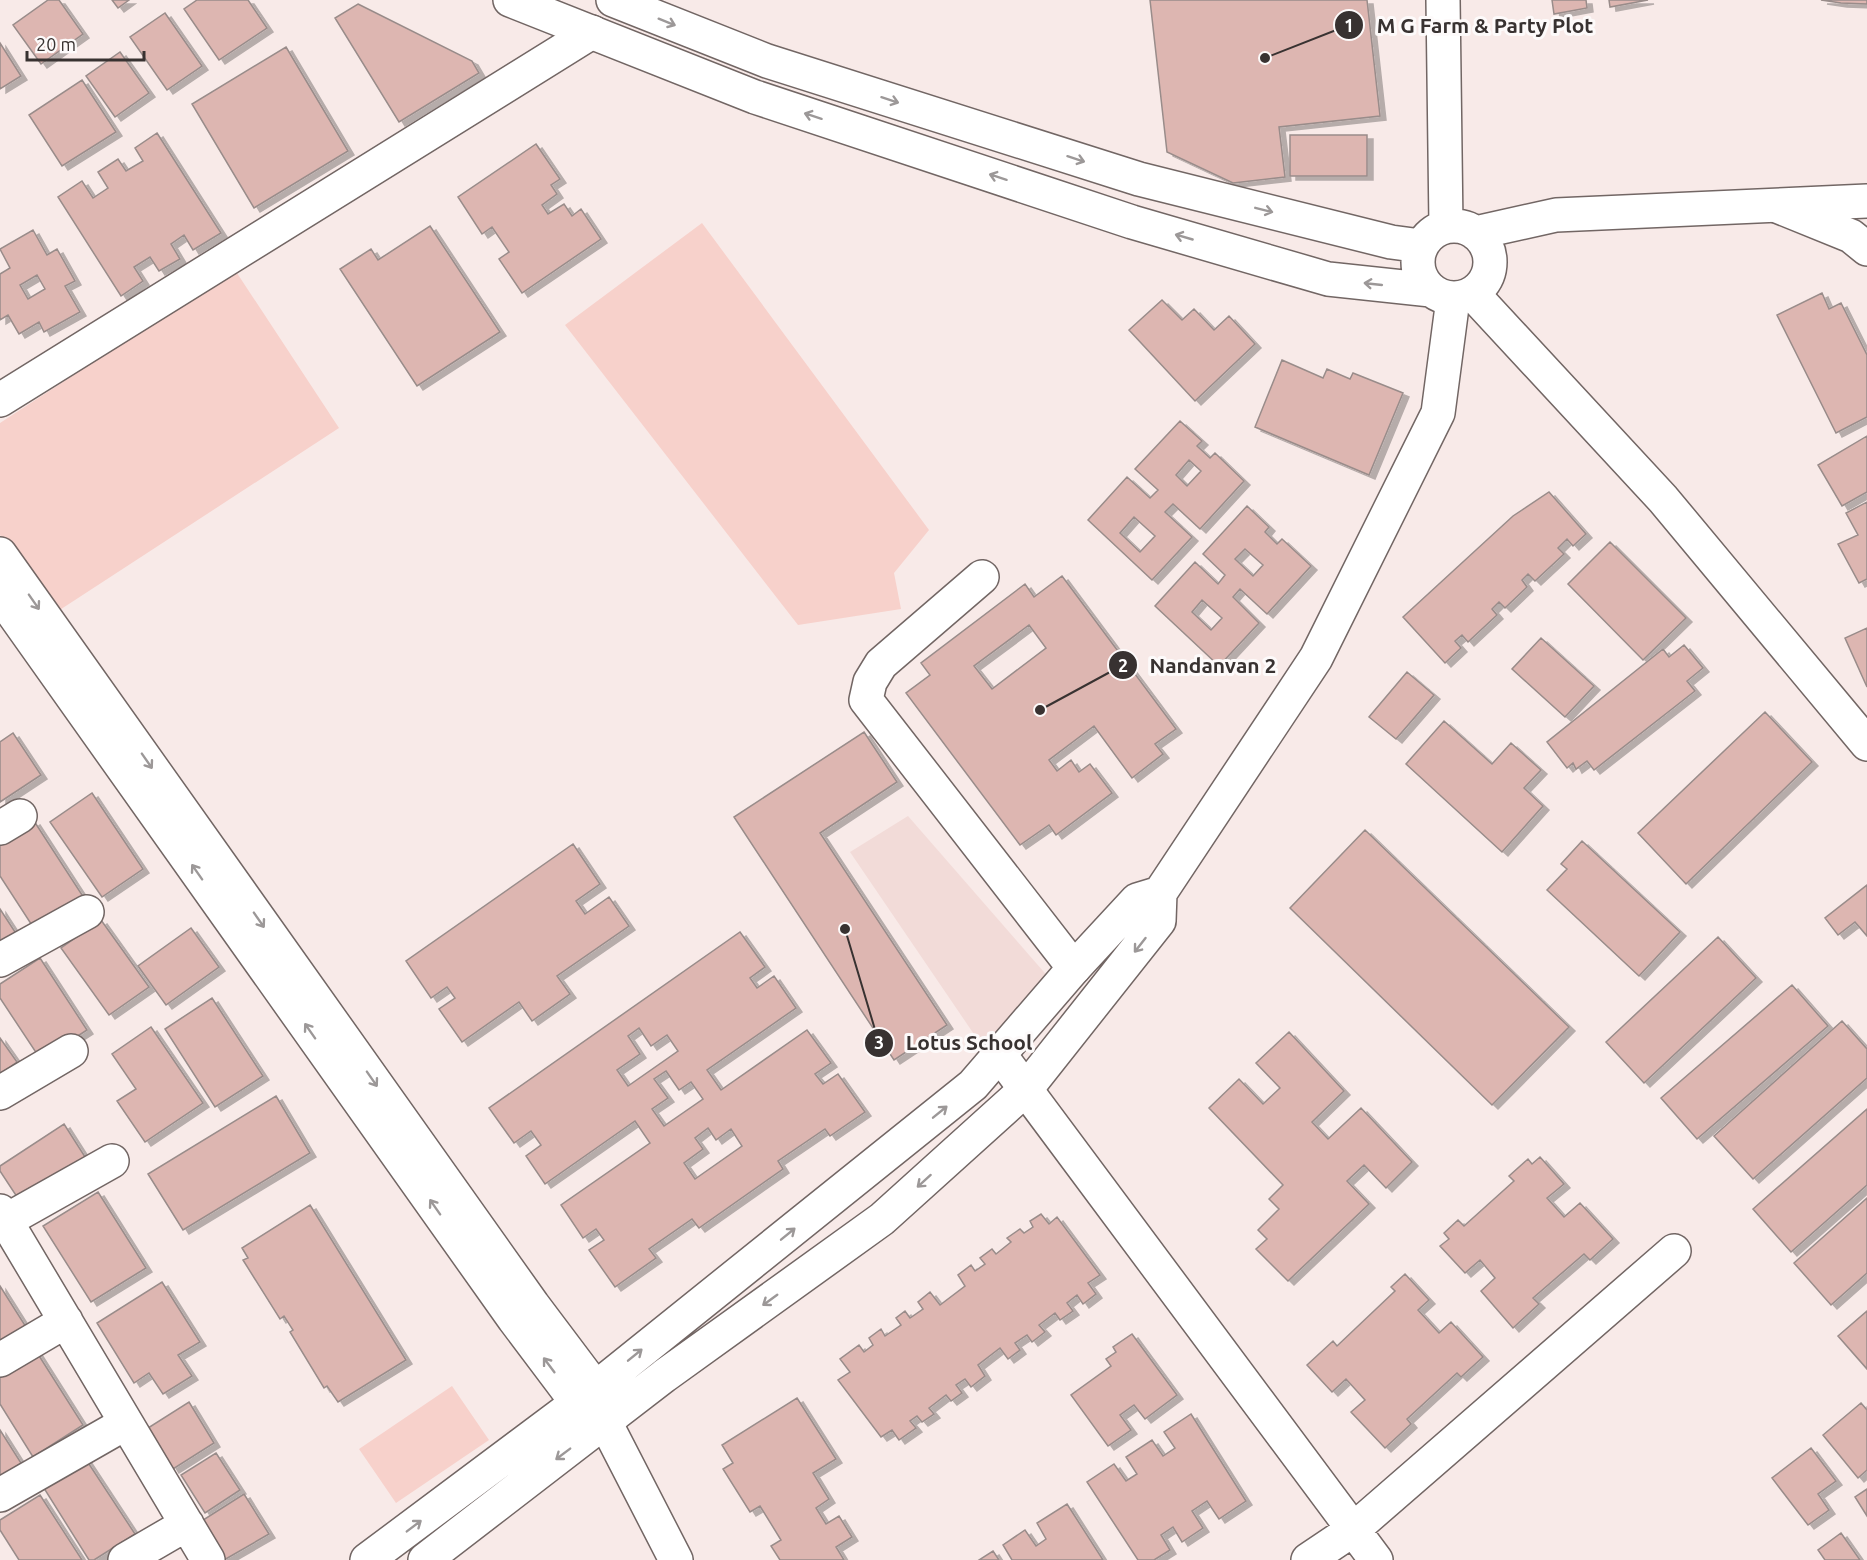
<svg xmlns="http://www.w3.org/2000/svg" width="1867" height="1560" font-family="Ubuntu,sans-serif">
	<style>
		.built { fill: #f2dbd8 }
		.green { fill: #f7d1cb }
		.building { fill: #ddb6b1; stroke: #998c8a; stroke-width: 1.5; fill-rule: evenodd; filter: url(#shadow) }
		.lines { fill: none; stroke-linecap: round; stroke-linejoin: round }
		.minor-casing { stroke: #726664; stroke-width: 36 }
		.tertiary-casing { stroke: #726664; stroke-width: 36 }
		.minor { stroke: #fff; stroke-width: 33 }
		.tertiary { stroke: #fff; stroke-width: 33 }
		.oneway { stroke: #9c9898 }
		.leader { fill: none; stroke: #383231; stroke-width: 2 }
		.callout-dot { fill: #383231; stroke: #fdfafa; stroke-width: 2 }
		.mark-label { font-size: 18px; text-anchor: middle; font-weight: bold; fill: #fff }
		.callout-label { font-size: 21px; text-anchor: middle; font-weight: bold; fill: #383231; stroke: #fdfafa; stroke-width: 6; stroke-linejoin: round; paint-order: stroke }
	</style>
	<defs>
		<filter id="shadow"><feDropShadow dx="6" dy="4" stdDeviation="0" flood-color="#0004"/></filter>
	</defs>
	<rect width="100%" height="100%" fill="#f8eae8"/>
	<!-- built -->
	<path class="built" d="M908,816l149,171 -75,59 -132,-194z"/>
	<!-- green -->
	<path class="green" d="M702,223l227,307 -35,43 7,36 -103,16 -233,-300z
		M235,270l104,158 -287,187 -52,-80v-112z
		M452,1386l37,54 -93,63 -37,-54z"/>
	<!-- building -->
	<path class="building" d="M48,0h11l24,34 -42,30 -28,-39z
		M112,0h17l-11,8z
		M197,0h51l19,28 -48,32 -35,-51z
		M1150,0h217l13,116 -101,11 6,50 -52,6 -66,-31z
		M1552,0h34l1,8 -33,6z
		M1609,0h39l-38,7z
		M1821,0h46v4l-26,-1z
		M358,4l114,57 7,12 -80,49 -64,-104z
		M165,13l37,53 -35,24 -37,-53z
		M0,43l21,33 -21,13z
		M286,47l62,104 -94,57 -62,-104z
		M120,52l29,41 -34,24 -29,-41z
		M82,80l34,52 -54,34 -33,-51z
		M157,133l64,100 -28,17 -9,-15 -13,9 9,15 -21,12 -9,-14 -16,10 9,14 -22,15 -63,-99 24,-16 11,17 15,-10 -10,-16 20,-13 8,12 17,-10 -8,-13z
		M1290,135h77v41h-77z
		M536,144l24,35 -9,6 6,9 -15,11 6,9 16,-10 8,12 9,-7 20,30 -79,54 -23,-34 10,-7 -17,-25 -10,7 -24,-37z
		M430,226l70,106 -83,54 -77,-117 31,-20 7,11z
		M33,230l14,25 10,-6 18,32 -10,5 15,26 -36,20 -5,-10 -20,12 -11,-19 -8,5v-46l10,-6 -10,-19zM37,275l8,14 -17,10 -8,-14z
		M1822,293l7,16 12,-6 26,52v62l-31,16 -59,-118z
		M1162,300l20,20 12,-11 20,21 15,-14 26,28 -60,57 -66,-71z
		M1282,360l41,18 4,-9 23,10 3,-6 50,20 -34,82 -114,-48z
		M1180,421l22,20 -5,5 13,12 5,-5 29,28 -44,48 -27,-25 -8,8 27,25 -40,43 -64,-60 39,-43 23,21 8,-8 -23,-21zM1189,460l12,11 -14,15 -11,-11zM1134,517l21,19 -15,16 -20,-19z
		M1867,436v56l-25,14 -24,-41z
		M1549,492l37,42 -13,12 -6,-7 -9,9 6,6 -29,27 -7,-7 -6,6 5,7 -22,21 -6,-6 -7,7 5,6 -29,27 -6,-7 -7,6 6,7 -16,15 -42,-46 110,-101z
		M1867,502v77l-8,4 -21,-39 20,-9 -12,-22z
		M1247,506l22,21 -4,5 12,12 5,-5 29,27 -44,48 -27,-25 -7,8 26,26 -40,43 -64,-60 40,-44 23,22 7,-9 -22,-21zM1245,549l18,16 -10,11 -18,-17zM1202,600l20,18 -11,12 -19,-18z
		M1610,542l76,76 -43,42 -75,-76z
		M1062,576l114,153 -21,15 8,10 -31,24 -38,-52 -45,34 8,11 14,-11 8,12 11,-8 22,29 -56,42 -7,-10 -29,20 -114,-152 24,-18 -9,-12 104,-79 9,13zM1029,625l17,23 -54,41 -18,-23z
		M1867,628v59l-22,-49z
		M1541,638l53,48 -29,31 -53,-48z
		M1684,645l19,23 -16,13 8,10 -101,79 -7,-9 -11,8 -3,-6 -6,5 -20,-26 116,-93 6,8z
		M1407,672l27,23 -38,44 -27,-22z
		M1765,712l47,50 -126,122 -48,-51z
		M1444,721l48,43 19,-21 30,27 -17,18 19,18 -41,46 -96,-88z
		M864,732l33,50 -77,51 127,192 -53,35 -160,-243z
		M13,733l28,42 -41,27v-60z
		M92,793l51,76 -41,28 -52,-75z
		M34,821l50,77 -49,32 -35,-54v-32z
		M1365,830l204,197 -77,78 -202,-197z
		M1582,841l98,91 -41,44 -92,-86 20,-21 -6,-5z
		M573,844l27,40 -24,17 9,13 24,-17 20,29 -72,50 13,18 -38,27 -13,-19 -57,40 -23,-33 16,-11 -8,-11 -16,11 -25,-37z
		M1867,885v51l-12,-14 -17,13 -13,-17z
		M0,909l17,26 -17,11z
		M101,920l48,67 -40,28 -48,-67z
		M191,928l28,39 -53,38 -28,-39z
		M740,932l25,35 -15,11 7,10 17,-12 22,32 -89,62 14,20 86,-60 24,33 -16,11 8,10 15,-10 27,38 -35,24 -5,-7 -47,32 5,8 -84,59 -7,-9 -43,30 7,9 -41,29 -26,-37 15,-10 -8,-11 -13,9 -22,-33 89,-62 -15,-22 -90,63 -19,-28 15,-11 -10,-14 -17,12 -25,-35zM639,1028l12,18 16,-11 11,16 -50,35 -11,-16 23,-16 -12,-18zM666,1071l13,19 12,-8 12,17 -39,27 -12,-17 16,-11 -14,-19zM708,1128l8,12 15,-11 11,17 -47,33 -11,-16 19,-14 -8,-11z
		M1718,937l38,41 -112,105 -38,-41z
		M40,958l47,72 -46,30 -41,-62v-14z
		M1792,985l36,41 -131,113 -36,-41z
		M212,998l51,78 -48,31 -50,-78z
		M1842,1021l25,28v29l-114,101 -39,-43z
		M151,1027l52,76 -58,39 -28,-41 19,-12 -24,-35z
		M1289,1032l55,59 -32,31 16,17 33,-31 51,54 -26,26 -22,-23 -17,16 22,23 -81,77 -32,-32 11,-10 -9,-9 21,-21 -10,-10 14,-14 -74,-77 30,-29 24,25 17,-16 -24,-25z
		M0,1038l17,24 -17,12z
		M276,1096l34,57 -127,77 -35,-56z
		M1867,1109v76l-76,67 -38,-43z
		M64,1124l23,36 -66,43 -21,-32v-5z
		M1540,1157l24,27 -17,14 17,19 16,-14 33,36 -23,21 -6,-6 -51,44 6,6 -26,24 -32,-37 14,-13 -15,-18 -15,13 -25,-27 9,-7 -5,-6 14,-13 6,6 50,-45 -5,-5 19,-17 4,5z
		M98,1192l48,76 -55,34 -48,-76z
		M1867,1198v75l-36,32 -37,-42z
		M310,1205l96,155 -68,42 -11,-16 -3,2 -34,-56 3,-2 -9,-14 -4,3 -37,-59 5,-2 -6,-10z
		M1041,1214l8,10 8,-7 43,58 -12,8 8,11 -13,10 -6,-9 -10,8 6,8 -13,9 -5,-7 -16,12 6,7 -13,10 -5,-7 -12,8 5,7 -12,9 -8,-11 -22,17 7,11 -14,11 -6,-8 -9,6 6,8 -11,8 -5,-6 -17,13 5,6 -12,8 -5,-6 -7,5 6,7 -17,12 -7,-10 -11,7 -43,-57 12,-8 -10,-13 19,-14 5,7 9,-7 -4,-7 12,-9 4,7 16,-11 -5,-7 9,-7 5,7 13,-9 -5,-7 12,-10 10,13 25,-19 -7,-11 13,-10 4,6 10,-7 -5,-6 12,-9 4,5 15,-12 -4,-4 13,-9 4,4 9,-6 -3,-6z
		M1405,1274l24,26 -11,10 21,23 12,-11 32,35 -22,20 -4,-4 -50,46 4,5 -26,24 -34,-36 14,-12 -19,-21 -14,13 -25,-27 26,-24 4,5 58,-55 -4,-4z
		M162,1282l38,60 -22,13 14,21 -29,18 -14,-21 -15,10 -37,-60z
		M0,1286l26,41 -26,17z
		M1867,1311v58l-29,-33z
		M1132,1334l45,61 -32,24 -11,-14 -14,10 11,15 -23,16 -37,-51 40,-29 -5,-7 10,-7 -3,-5z
		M36,1351l47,74 -50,32 -33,-53v-30z
		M797,1398l39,61 -23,14 16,26 -13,9 10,16 13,-8 13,21 -16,10 8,13h-64l-9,-14 10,-6 -21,-34 -10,6 -27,-43 10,-6 -11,-18z
		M189,1402l25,41 -41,26 -25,-41z
		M1861,1403l6,7v60l-9,8 -35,-43z
		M1191,1414l55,87 -27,18 -12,-18 -15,10 11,17 -21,14 -9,-15 -12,8 9,15 -16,10h-16l-51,-78 27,-18 12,17 11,-7 -11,-17 26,-17 11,16 12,-8 -11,-16z
		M0,1430l21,33 -21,14z
		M1811,1448l25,33 -18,13 11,16 -21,15 -36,-47z
		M216,1453l24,37 -35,23 -24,-38z
		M85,1458l50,76 -41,26h-5l-47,-75z
		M1867,1489v27l-12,-19z
		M244,1494l25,40 -45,26 -24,-38z
		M40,1495l42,65h-63l-19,-30v-10z
		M1067,1504l36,56h-91l-9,-15 22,-15 11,16 10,-7 -9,-16z
		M1841,1533l19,27h-35l-7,-10z
		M993,1551l6,9h-20z"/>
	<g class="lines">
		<defs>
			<path id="minor" d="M1777,206l74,30 16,13
				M1473,294l190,205 204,245
				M0,400l592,-368
				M982,577l-101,87 -11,18 -4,18 208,268
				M0,828l20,-12
				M0,960l87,-48
				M1000,1055l376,505
				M0,1093l71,-42
				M0,1211l208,349
				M0,1224l112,-63
				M0,1360l66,-39
				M0,1495l126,-72
				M125,1560l62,-36
				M1308,1560l46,-31 320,-278"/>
			<path id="tertiary" d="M510,0l245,97 377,125 196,57 103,11
				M613,0l154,61 372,118 252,63 30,4
				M1443,0l3,226
				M1418 262a36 36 0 1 1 72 0a36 36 0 1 1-72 0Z
				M1475,233l81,-18 311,-14
				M0,554l533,751 82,109
				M0,595l514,724 76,101
				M605,1422l71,138
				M367,1560l210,-157 396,-318 101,-117 63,-68 23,-7
				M425,1560l239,-184 218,-157 144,-130 133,-168 1,-28 156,-235 122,-245 15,-114"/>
		</defs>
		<!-- minor casing -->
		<use href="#minor" class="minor-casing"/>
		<!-- tertiary casing -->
		<use href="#tertiary" class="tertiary-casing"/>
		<!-- minor -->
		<use href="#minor" class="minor"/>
		<!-- tertiary -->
		<use href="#tertiary" class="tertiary"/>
	</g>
	<!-- one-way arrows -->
	<defs><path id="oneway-shaft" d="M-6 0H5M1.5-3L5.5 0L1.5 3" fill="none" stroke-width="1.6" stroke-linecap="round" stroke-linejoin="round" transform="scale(1.5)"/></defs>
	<g class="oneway">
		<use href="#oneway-shaft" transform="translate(667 22) rotate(22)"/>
		<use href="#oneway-shaft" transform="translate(890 100) rotate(18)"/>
		<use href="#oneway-shaft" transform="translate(813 116) rotate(-162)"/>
		<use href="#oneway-shaft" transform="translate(1076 159) rotate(18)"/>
		<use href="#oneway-shaft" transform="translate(998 177) rotate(-162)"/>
		<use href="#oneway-shaft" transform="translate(1264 210) rotate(14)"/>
		<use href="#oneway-shaft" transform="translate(1184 237) rotate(-164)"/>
		<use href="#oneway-shaft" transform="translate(1373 284) rotate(-174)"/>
		<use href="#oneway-shaft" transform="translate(34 602) rotate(55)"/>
		<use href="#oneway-shaft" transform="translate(147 761) rotate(55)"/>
		<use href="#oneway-shaft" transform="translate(197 872) rotate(-125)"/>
		<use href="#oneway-shaft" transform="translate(259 920) rotate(55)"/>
		<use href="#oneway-shaft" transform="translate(1140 945) rotate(128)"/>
		<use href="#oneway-shaft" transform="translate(310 1031) rotate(-125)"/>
		<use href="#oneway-shaft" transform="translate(372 1079) rotate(55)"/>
		<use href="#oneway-shaft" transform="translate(940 1112) rotate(-39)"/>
		<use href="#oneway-shaft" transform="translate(924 1181) rotate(138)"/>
		<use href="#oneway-shaft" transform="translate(435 1207) rotate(-125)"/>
		<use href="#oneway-shaft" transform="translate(788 1234) rotate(-39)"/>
		<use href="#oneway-shaft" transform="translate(770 1300) rotate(144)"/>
		<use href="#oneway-shaft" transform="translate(635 1355) rotate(-39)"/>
		<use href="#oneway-shaft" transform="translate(549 1365) rotate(-127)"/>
		<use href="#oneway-shaft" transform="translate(563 1454) rotate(143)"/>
		<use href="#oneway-shaft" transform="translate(414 1526) rotate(-37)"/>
	</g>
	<!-- callouts -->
	<path class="leader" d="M1265 58L1349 25M1040 710L1123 665M845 929L879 1043"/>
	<g class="callout-dot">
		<circle cx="1265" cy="58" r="6"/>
		<circle cx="1040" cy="710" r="6"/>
		<circle cx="845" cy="929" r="6"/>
		<circle cx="1349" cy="25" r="15"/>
		<circle cx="1123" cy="665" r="15"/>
		<circle cx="879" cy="1043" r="15"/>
	</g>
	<g class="mark-label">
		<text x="1349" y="32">1</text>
		<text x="1123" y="672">2</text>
		<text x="879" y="1049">3</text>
	</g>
	<g class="callout-label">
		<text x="1485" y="33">M G Farm &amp; Party Plot</text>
		<text x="1213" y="673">Nandanvan 2</text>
		<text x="969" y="1050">Lotus School</text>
	</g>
	<!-- scale -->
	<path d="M27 51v9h117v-9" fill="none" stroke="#383231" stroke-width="3"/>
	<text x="36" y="51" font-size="18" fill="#383231" stroke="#fdfafa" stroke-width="4.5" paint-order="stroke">20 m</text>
</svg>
